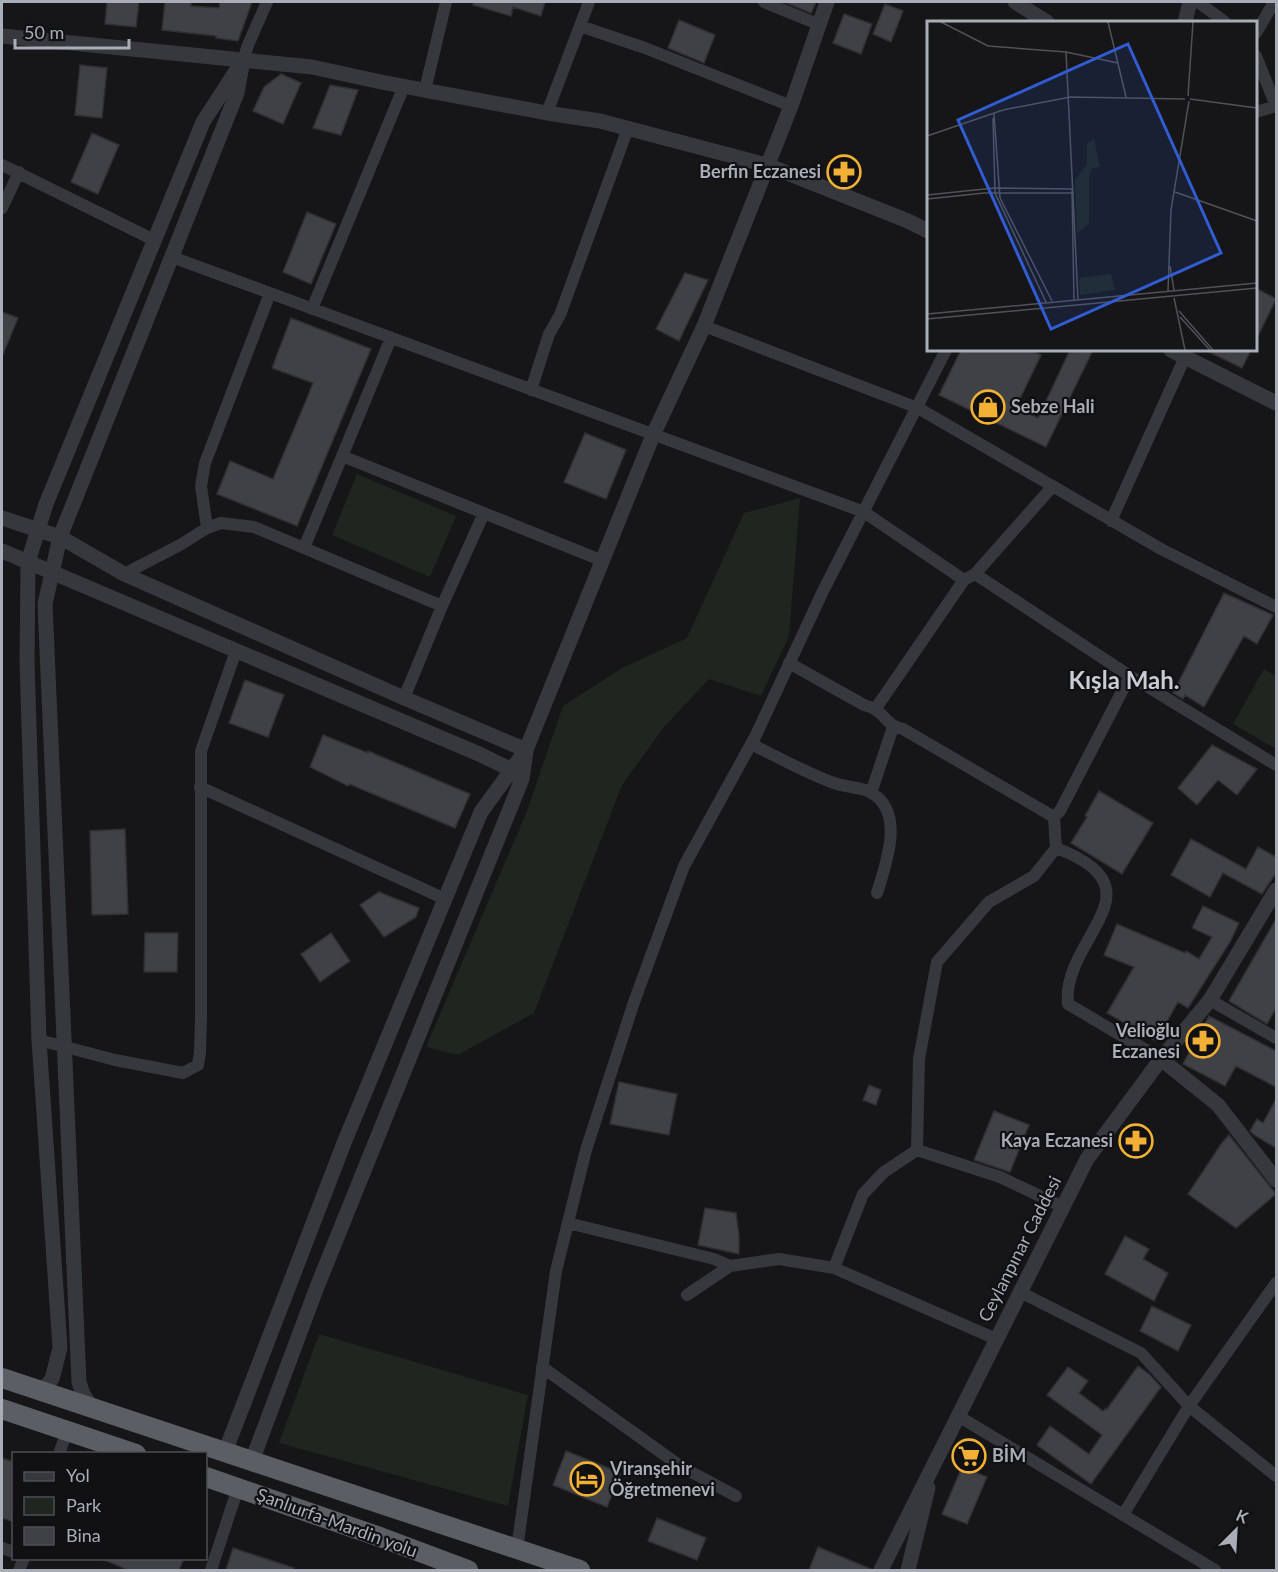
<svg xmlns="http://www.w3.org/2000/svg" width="1278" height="1572" font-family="Lato,sans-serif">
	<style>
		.green { fill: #1e261f }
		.building { fill: #404145; stroke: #303034; stroke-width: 1.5 }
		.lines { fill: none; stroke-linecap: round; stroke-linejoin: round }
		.minor { stroke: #37383d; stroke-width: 12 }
		.tertiary { stroke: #37383d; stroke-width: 15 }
		.trunk { stroke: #5b5e65; stroke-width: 20 }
		.labels { text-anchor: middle; stroke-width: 4.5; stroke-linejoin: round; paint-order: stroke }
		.poi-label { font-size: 18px; font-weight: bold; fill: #a8adb8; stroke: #111113; text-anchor: end }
		.street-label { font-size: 18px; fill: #a8adb8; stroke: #111113 }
		.district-label { font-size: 24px; font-weight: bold; fill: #c9ccd4; stroke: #111113 }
		.inset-road { fill: none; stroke: #505258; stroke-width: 1.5 }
		.view { fill: #325cd3; fill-opacity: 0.15; stroke: #325cd3; stroke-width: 3 }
		.inset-edge { fill: none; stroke: #a8adb8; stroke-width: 3 }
	</style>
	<rect width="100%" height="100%" fill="#161618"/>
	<!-- green -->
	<path class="green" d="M357,474l99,42 -26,61 -98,-42z
		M800,498l-11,138 -28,60 -52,-17 -45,48 -42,58 -88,228 -76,42 -32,-8 101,-236 36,-105 59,-38 65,-30 57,-125z
		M1264,669l12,7v73l-43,-25z
		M319,1334l209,61 -20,111 -229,-63z"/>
	<!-- building -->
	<path class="building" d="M107,2h32l-3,25 -31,-3z
		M165,2h26v4l28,2 1,-6h32l-14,39 -22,-3v-2l-54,-6z
		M473,2h72l-4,14 -28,-9 -2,9 -38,-11z
		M784,2h32l-5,11z
		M885,4l18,7 -12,31 -18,-8z
		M844,14l28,10 -11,30 -28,-11z
		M679,20l36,15 -11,28 -36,-15z
		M80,65l27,3 -5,50 -27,-3z
		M281,74l20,9 -18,41 -30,-13 11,-24z
		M330,85l28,5 -17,45 -28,-7z
		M92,133l27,12 -21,49 -27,-12z
		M307,212l29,12 -25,60 -28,-12z
		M685,273l23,7 -29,61 -23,-12z
		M1256,288l20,11 -20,41z
		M2,312l16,6 -16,39z
		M291,318l80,31 -74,177 -80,-32 13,-33 43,18 32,-76 8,-20 -41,-15z
		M961,350h69l11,5 -25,52 22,11 32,-68h23l-47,97 -107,-52z
		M1205,350h46l-9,18z
		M585,433l41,17 -20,49 -42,-17z
		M1224,593l49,22 -16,29 -13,-8 -40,71 -19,-12 -2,4 -10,-6z
		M245,680l39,15 -16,42 -39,-14z
		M323,735l45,18v-2l102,43 -15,34 -106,-44 -1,2 -38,-19z
		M1212,745l45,24 -20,26 -19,-15 -21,25 -19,-17z
		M1099,791l54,32 -31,51 -51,-31 16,-26 -2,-1z
		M125,829l3,85 -36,1 -2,-84z
		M1191,839l55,30 12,-22 18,10v16l-14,21 -39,-21 -13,24 -39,-22z
		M379,892l40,16 -3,9 -32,20 -24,-32z
		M1203,906l36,17 -9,19 -42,66 -10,-6 -22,39 -49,-28 27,-46 -30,-12 13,-31 68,29 1,-2 13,8 13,-22 -20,-9z
		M1276,919v89l-9,16 -38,-23z
		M145,933h33l-1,39h-33z
		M331,933l19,28 -30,21 -19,-28z
		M1209,1016l67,35v36l-40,-21 -11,20 -42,-22z
		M619,1082l58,12 -8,41 -59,-11z
		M869,1085l12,5 -5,15 -13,-5z
		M1276,1099v49l-22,-13 -4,-4 7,-12 6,4z
		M994,1111l35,14 -19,47 -36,-12z
		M1229,1135l47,59 -40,34 -48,-34 33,-50z
		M705,1208l31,5 3,23v18l-41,-9z
		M1125,1236l24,13 -6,10 25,14 -14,28 -49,-27z
		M1152,1306l39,19 -13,26 -38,-20z
		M1138,1366l11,8 12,13 -70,97 -54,-39 13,-19 39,28 13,-19 -55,-40 21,-28 20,14 -9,12 24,18 3,-3 1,1z
		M566,1451l55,22 -14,34 -54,-22z
		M2,1458l12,4v60l-12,-4z
		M962,1467l25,10 -20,47 -25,-10z
		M657,1518l49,20 -9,22 -49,-19z
		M818,1547l53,22v1h-62z
		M233,1548l61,20v2h-68z
		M100,1558h84l-5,12h-51z"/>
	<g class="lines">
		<!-- minor -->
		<path class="minor" d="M764,2l56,23
			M1198,2l27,20
			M580,26l65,22 146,58
			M1256,33l18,-31
			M1256,56l20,50
			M243,60l5,-15 19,-43
			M425,90l21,-88
			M1256,112l20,-6
			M547,113l42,-111
			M2,165l152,75
			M2,208l17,-36
			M172,257l692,255 100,68
			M312,309l92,-223
			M704,326l214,82 243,141 115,58
			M531,390l18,-56 11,-19 68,-187
			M342,456l261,105
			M1111,521l74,-164
			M207,528l-6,-42 4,-23 65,-170
			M304,548l87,-210
			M124,574l56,-29 27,-17 14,-5 33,4 188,79
			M975,574l155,102 146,89
			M789,663l75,42c22,5 19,20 39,24l151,88
			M404,698l38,-92 42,-93
			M876,708l88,-128 11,-6 78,-88
			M751,744c27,13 55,29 83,39 11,4 26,4 36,9 36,19 16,72 7,101
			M200,787l245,112
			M871,793l22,-66
			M1056,848c110,41 5,90 12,156l93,55
			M1210,1000l66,38
			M39,1040l76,20 68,13 15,-8 2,-13 1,-34v-267l35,-100
			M917,1150l2,-91 18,-97 52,-60 45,-26 22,-28 -2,-31 6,-6 70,-135
			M917,1150l83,27 63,30
			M568,1223l146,36 16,7
			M834,1268l29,-74 21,-22 33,-22
			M1020,1292l121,61 48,53 87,70
			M687,1295l43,-29 49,-7 55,9 162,71
			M542,1367l138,99 56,30
			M958,1416l257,154
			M59,1454l8,-23
			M1123,1515l66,-109 87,-123
			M2,1548l12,4
			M517,1549l39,-278 30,-121 48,-148 50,-136 72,-131 67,-144 123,-241
			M19,1570l5,-12
			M211,1570l27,-82"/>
		<!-- tertiary -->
		<path class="tertiary" d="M1015,2l32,20
			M1185,22l5,-20
			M2,36l310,31 69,15 166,31 53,8 167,44 141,56 20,10
			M1171,350l105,53
			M2,518l58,19 64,37 280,124 122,52
			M2,551l477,203 33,16 7,6
			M1161,1059l57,46 58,75
			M41,1392l11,-13 8,-31 -21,-308 -12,-378 1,-100 18,-58 157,-382 35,-54
			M92,1408l-9,-14 -4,-12 -34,-778 15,-67 177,-444 6,-33
			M225,1452l119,-309 137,-331 45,-62 127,-315 51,-109 87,-220 36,-104
			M252,1461l65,-174 205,-508 4,-28
			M881,1570l206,-411 74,-100 49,-59 66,-110
			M908,1570l20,-82"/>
		<!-- trunk -->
		<path class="trunk" d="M2,1378l578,192
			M2,1409l134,45
			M206,1477l174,60 88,33"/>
	</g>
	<!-- icons -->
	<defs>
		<symbol id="pharmacy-ring" viewBox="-11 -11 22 22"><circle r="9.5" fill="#111113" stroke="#f2b134" stroke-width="1.5"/><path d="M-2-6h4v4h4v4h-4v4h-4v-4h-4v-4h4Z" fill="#f2b134"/></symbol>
		<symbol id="shop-ring" viewBox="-11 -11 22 22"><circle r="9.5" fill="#111113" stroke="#f2b134" stroke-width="1.5"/><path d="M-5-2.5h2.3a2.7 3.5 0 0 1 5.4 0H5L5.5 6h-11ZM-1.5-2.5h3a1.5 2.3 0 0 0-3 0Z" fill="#f2b134"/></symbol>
		<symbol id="supermarket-ring" viewBox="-11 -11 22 22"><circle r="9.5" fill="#111113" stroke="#f2b134" stroke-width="1.5"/><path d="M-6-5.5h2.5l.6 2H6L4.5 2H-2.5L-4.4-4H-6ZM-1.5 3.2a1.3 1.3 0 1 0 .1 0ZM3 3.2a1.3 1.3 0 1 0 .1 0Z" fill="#f2b134"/></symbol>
		<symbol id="hotel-ring" viewBox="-11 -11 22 22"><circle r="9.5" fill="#111113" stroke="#f2b134" stroke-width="1.5"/><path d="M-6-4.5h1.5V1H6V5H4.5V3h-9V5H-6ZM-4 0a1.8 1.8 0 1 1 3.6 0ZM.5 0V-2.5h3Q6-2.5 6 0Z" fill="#f2b134"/></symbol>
	</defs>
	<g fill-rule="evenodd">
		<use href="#pharmacy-ring" x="825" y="153" width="38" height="38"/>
		<use href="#shop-ring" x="969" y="388" width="38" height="38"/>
		<use href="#pharmacy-ring" x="1184" y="1022" width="38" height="38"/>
		<use href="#pharmacy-ring" x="1117" y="1122" width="38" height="38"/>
		<use href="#supermarket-ring" x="950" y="1437" width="38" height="38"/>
		<use href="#hotel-ring" x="568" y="1460" width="38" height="38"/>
	</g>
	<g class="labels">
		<!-- poi labels -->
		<g class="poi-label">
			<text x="821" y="178">Berfin Eczanesi</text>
			<text x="1011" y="413" text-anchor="start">Sebze Hali</text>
			<text x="1180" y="1037">Velioğlu<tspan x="1180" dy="21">Eczanesi</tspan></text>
			<text x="1113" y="1147">Kaya Eczanesi</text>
			<text x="992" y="1462" text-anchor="start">BİM</text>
			<text x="610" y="1475" text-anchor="start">Viranşehir<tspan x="610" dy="21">Öğretmenevi</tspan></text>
		</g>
		<!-- street labels -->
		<g class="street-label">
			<text transform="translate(1020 1249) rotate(-63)" y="6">Ceylanpınar Caddesi</text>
			<text transform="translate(337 1523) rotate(20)" y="6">Şanlıurfa-Mardin yolu</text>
		</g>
		<!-- district labels -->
		<g class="district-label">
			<text x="1124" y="689">Kışla Mah.</text>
		</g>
	</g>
	<!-- overview -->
	<g transform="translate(927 21)">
		<rect width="330" height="330" fill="#161618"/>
		<path d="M167,118l6,28 -8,1 -3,9v46l-12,11 -2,-54 12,-16v-20zM184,253l4,16 -35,5 -1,-17z" fill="#1e261f"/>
		<path class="inset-road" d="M14,1l47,24 78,6 52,11M181,1l18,75M139,31l12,247M261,75l5,-74M263,78l67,9M67,93l6,84 52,103M66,97l2,75 51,109M0,115l76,-26 67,-13 115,2M145,169l2,110M248,171l82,29M0,174l67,-7 78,1M0,178l57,-6h90M243,245l4,24M241,270l3,-81 18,-109M247,277l11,52M252,290l34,39M0,293l330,-31M253,296l30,33M0,298l330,-31"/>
		<path class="view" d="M201,23l93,209 -170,76 -93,-209z"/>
		<rect width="330" height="330" class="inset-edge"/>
	</g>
	<!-- border -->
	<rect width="1278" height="1572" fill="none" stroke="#a8adb8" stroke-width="6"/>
	<!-- legend -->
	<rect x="12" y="1452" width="195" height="108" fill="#111113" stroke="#4d4f55" stroke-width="1.5"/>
	<rect x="24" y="1472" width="30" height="9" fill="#37383d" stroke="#4d4f55" stroke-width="1.5"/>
	<text x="66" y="1482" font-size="18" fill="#a8adb8">Yol</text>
	<rect x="24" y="1497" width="30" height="18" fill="#1e261f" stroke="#4d4f55" stroke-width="1.5"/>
	<text x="66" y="1512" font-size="18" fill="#a8adb8">Park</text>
	<rect x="24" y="1527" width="30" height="18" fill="#404145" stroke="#4d4f55" stroke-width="1.5"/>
	<text x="66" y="1542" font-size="18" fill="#a8adb8">Bina</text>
	<!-- north arrow -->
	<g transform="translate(1236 1530) rotate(24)" stroke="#111113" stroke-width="4.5" paint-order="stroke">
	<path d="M0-4.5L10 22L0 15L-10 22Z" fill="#a8adb8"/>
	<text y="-9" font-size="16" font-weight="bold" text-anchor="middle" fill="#a8adb8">K</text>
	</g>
	<!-- scale -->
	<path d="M15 39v9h114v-9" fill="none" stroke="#a8adb8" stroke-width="3"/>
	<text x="24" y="39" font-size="18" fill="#a8adb8" stroke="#111113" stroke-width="4.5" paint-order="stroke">50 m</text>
</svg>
